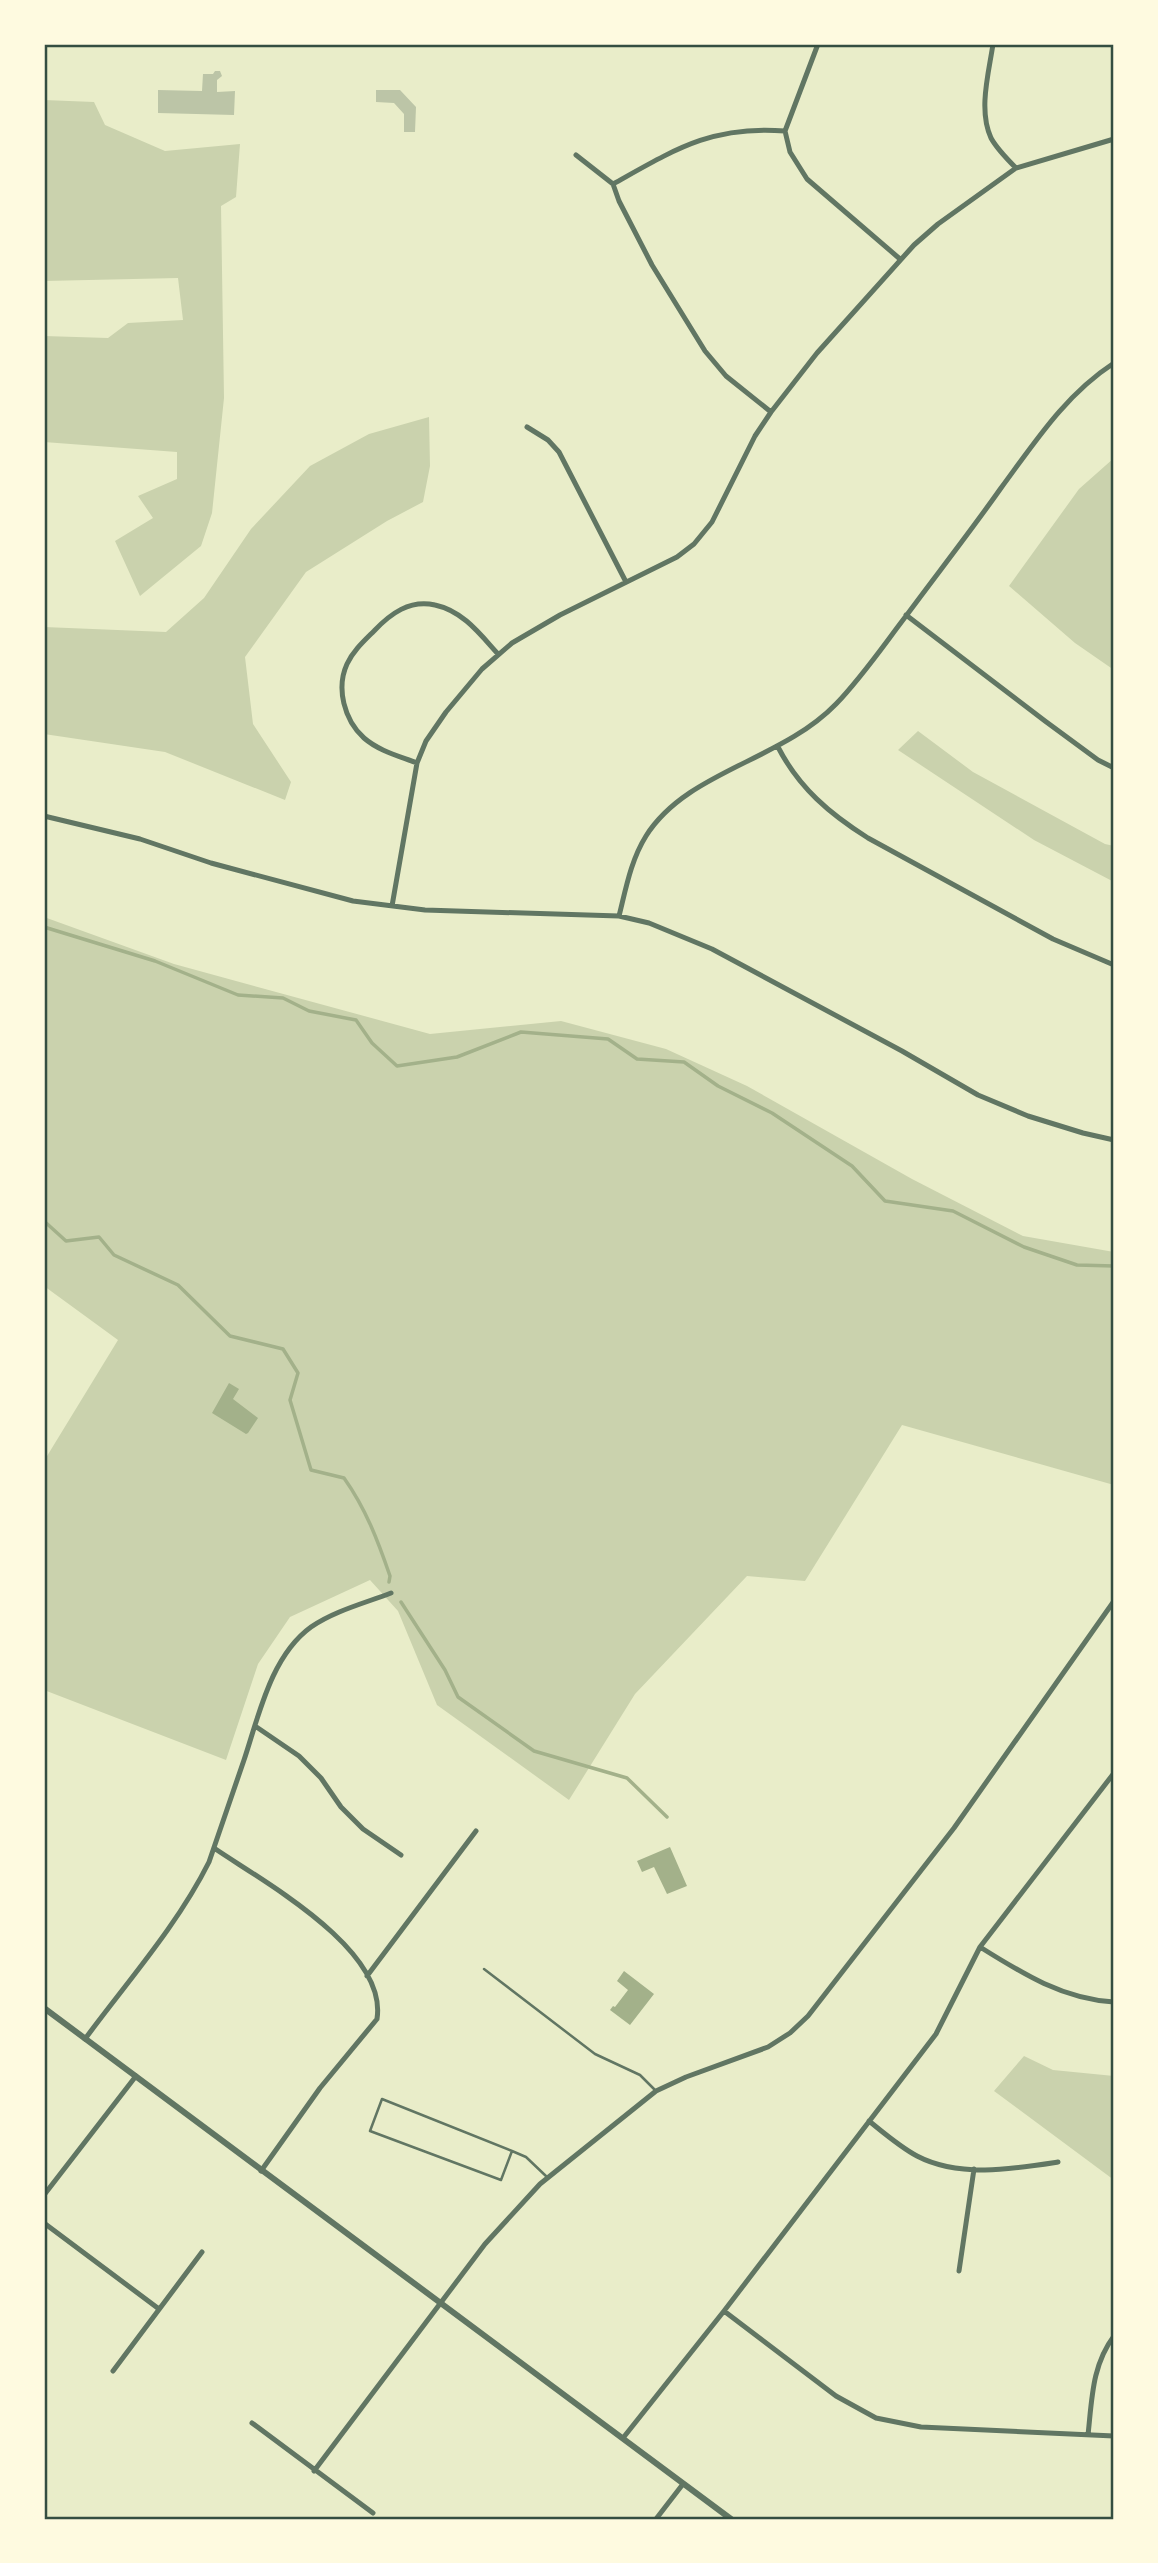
<svg xmlns="http://www.w3.org/2000/svg" width="1158" height="2563" font-family="Inter,sans-serif">
	<style>
		.green { fill: #cad2ad }
		.water { fill: #a3b18a }
		.lines { fill: none; stroke-linecap: round; stroke-linejoin: round }
		.stream { stroke: #a3b18a; stroke-width: 3.5 }
		.building { fill: #bcc5a7 }
		.service { stroke: #617663; stroke-width: 2.5 }
		.minor { stroke: #617663; stroke-width: 5 }
		.tertiary { stroke: #617663; stroke-width: 6 }
		.neatline { fill: none; stroke: #344e41; stroke-width: 2.5 }
	</style>
	<rect width="100%" height="100%" fill="#e9edc9"/>
	<!-- green -->
	<path class="green" d="M44,100l50,2 11,23 60,26 75,-7 -4,53 -15,9 3,192 -12,115 -11,33 -61,50 -25,-55 38,-23 -15,-22 39,-17v-27l-133,-10v-106l64,2 20,-15 55,-3 -5,-42 -134,3z
		M429,417l1,49 -7,36 -36,19 -81,51 -61,85 8,67 38,58 -6,18 -120,-48 -121,-18v-107l122,5 38,-34 47,-69 59,-63 59,-32z
		M1114,458v212l-39,-27 -66,-57 70,-97z
		M918,731l55,41 132,72 9,2v36l-80,-42 -136,-90z
		M44,917l130,47 256,70 131,-13 105,28 81,37 165,93 111,57 91,16v233l-212,-60 -97,156 -58,-5 -112,118 -66,106 -132,-95 -39,-94 -28,-31 -80,37 -32,47 -32,96 -182,-70v-229l74,-121 -74,-54z
		M1024,2056l29,14 61,6v104l-120,-89z"/>
	<!-- water -->
	<path class="water" d="M229,1383l10,6 -6,10 25,19 -10,15 -2,1 -34,-21z
		M670,1847l17,39 -20,8 -13,-27 -12,5 -5,-11z
		M624,1971l30,23 -24,31 -20,-15 3,-4 2,1 13,-17 -11,-9z"/>
	<g class="lines">
		<!-- stream -->
		<path class="stream" d="M44,927l111,34 83,34 45,3 26,13 47,9 16,23 25,23 60,-9 64,-25 87,7 29,20 47,3 34,24 54,27 80,53 33,35 68,10 71,36 53,18 37,1
			M44,1221l22,20 33,-4 15,18 64,30 52,51 53,13 15,24 -8,27 21,70 33,8c22,31 34,63 46,98l-1,6
			M401,1602l44,68 13,27 76,54 93,27 40,39"/>
	</g>
	<!-- building -->
	<path class="building" d="M215,71h5l2,5 -5,4v12l18,-1 -1,24 -76,-2v-23l44,1 1,-17h10z
		M376,90h24l16,17 -1,25h-11v-18l-10,-11 -18,-1z"/>
	<g class="lines">
		<!-- service -->
		<path class="service" d="M484,1969l111,85 45,21 16,16
			M512,2151l-11,29 -131,-49 12,-32 130,52 14,6 21,20"/>
		<!-- minor -->
		<path class="minor" d="M818,44l-33,87 5,21 17,27 93,80
			M993,44c-4,28 -15,66 -2,94 6,11 16,21 25,30
			M576,155l37,29
			M613,184l6,17 33,64 53,86 21,25 45,36
			M613,184c61,-34 99,-59 172,-53
			M527,427l21,13 11,12 67,130
			M906,615l139,106 53,39 16,8
			M778,747c21,41 52,67 90,91l185,101 61,26
			M417,763c-18,-7 -38,-12 -53,-25 -20,-18 -28,-50 -17,-74 6,-13 17,-23 27,-33 16,-17 36,-32 61,-26 28,6 45,29 63,49
			M44,816l96,23 71,24 142,38 72,9 194,6 30,7 63,26 190,102 76,44 50,21 55,17 31,7
			M392,906l25,-143 9,-22 20,-29 36,-43 30,-26 48,-28 117,-58 17,-13 18,-22 43,-86 16,-24 46,-59 97,-108 24,-21 78,-56 98,-29
			M619,916c7,-28 12,-56 27,-80 41,-65 135,-75 190,-132 26,-27 47,-58 70,-88 31,-42 64,-84 95,-128 34,-46 64,-93 113,-125
			M255,1726l44,30 22,22 20,29 22,22 38,26
			M214,1848c48,33 174,101 163,171l-57,69 -59,83
			M980,1947c43,27 83,52 134,55
			M367,1976l109,-145
			M85,2039c42,-57 92,-113 124,-177 12,-34 23,-68 35,-102 15,-45 27,-104 67,-133 23,-16 54,-24 80,-34
			M869,2121c15,12 31,26 48,35 42,22 96,13 141,6
			M44,2195l92,-119
			M44,2223l115,86
			M959,2271l15,-102
			M724,2311l112,85 40,22 45,9 193,9
			M113,2371l89,-119
			M252,2423l121,90
			M1088,2435c4,-36 4,-70 26,-99
			M623,2438l101,-127 212,-277 44,-87 134,-174
			M314,2471l171,-227 55,-60 116,-93 30,-14 82,-30 22,-14 18,-17 146,-188 160,-227
			M656,2519l27,-35"/>
		<!-- tertiary -->
		<path class="tertiary" d="M44,2008l687,511"/>
	</g>
	<!-- border -->
	<rect width="1158" height="2563" fill="none" stroke="#fefae0" stroke-width="91"/>
	<rect x="46" y="46" width="1066" height="2472" class="neatline"/>
</svg>
